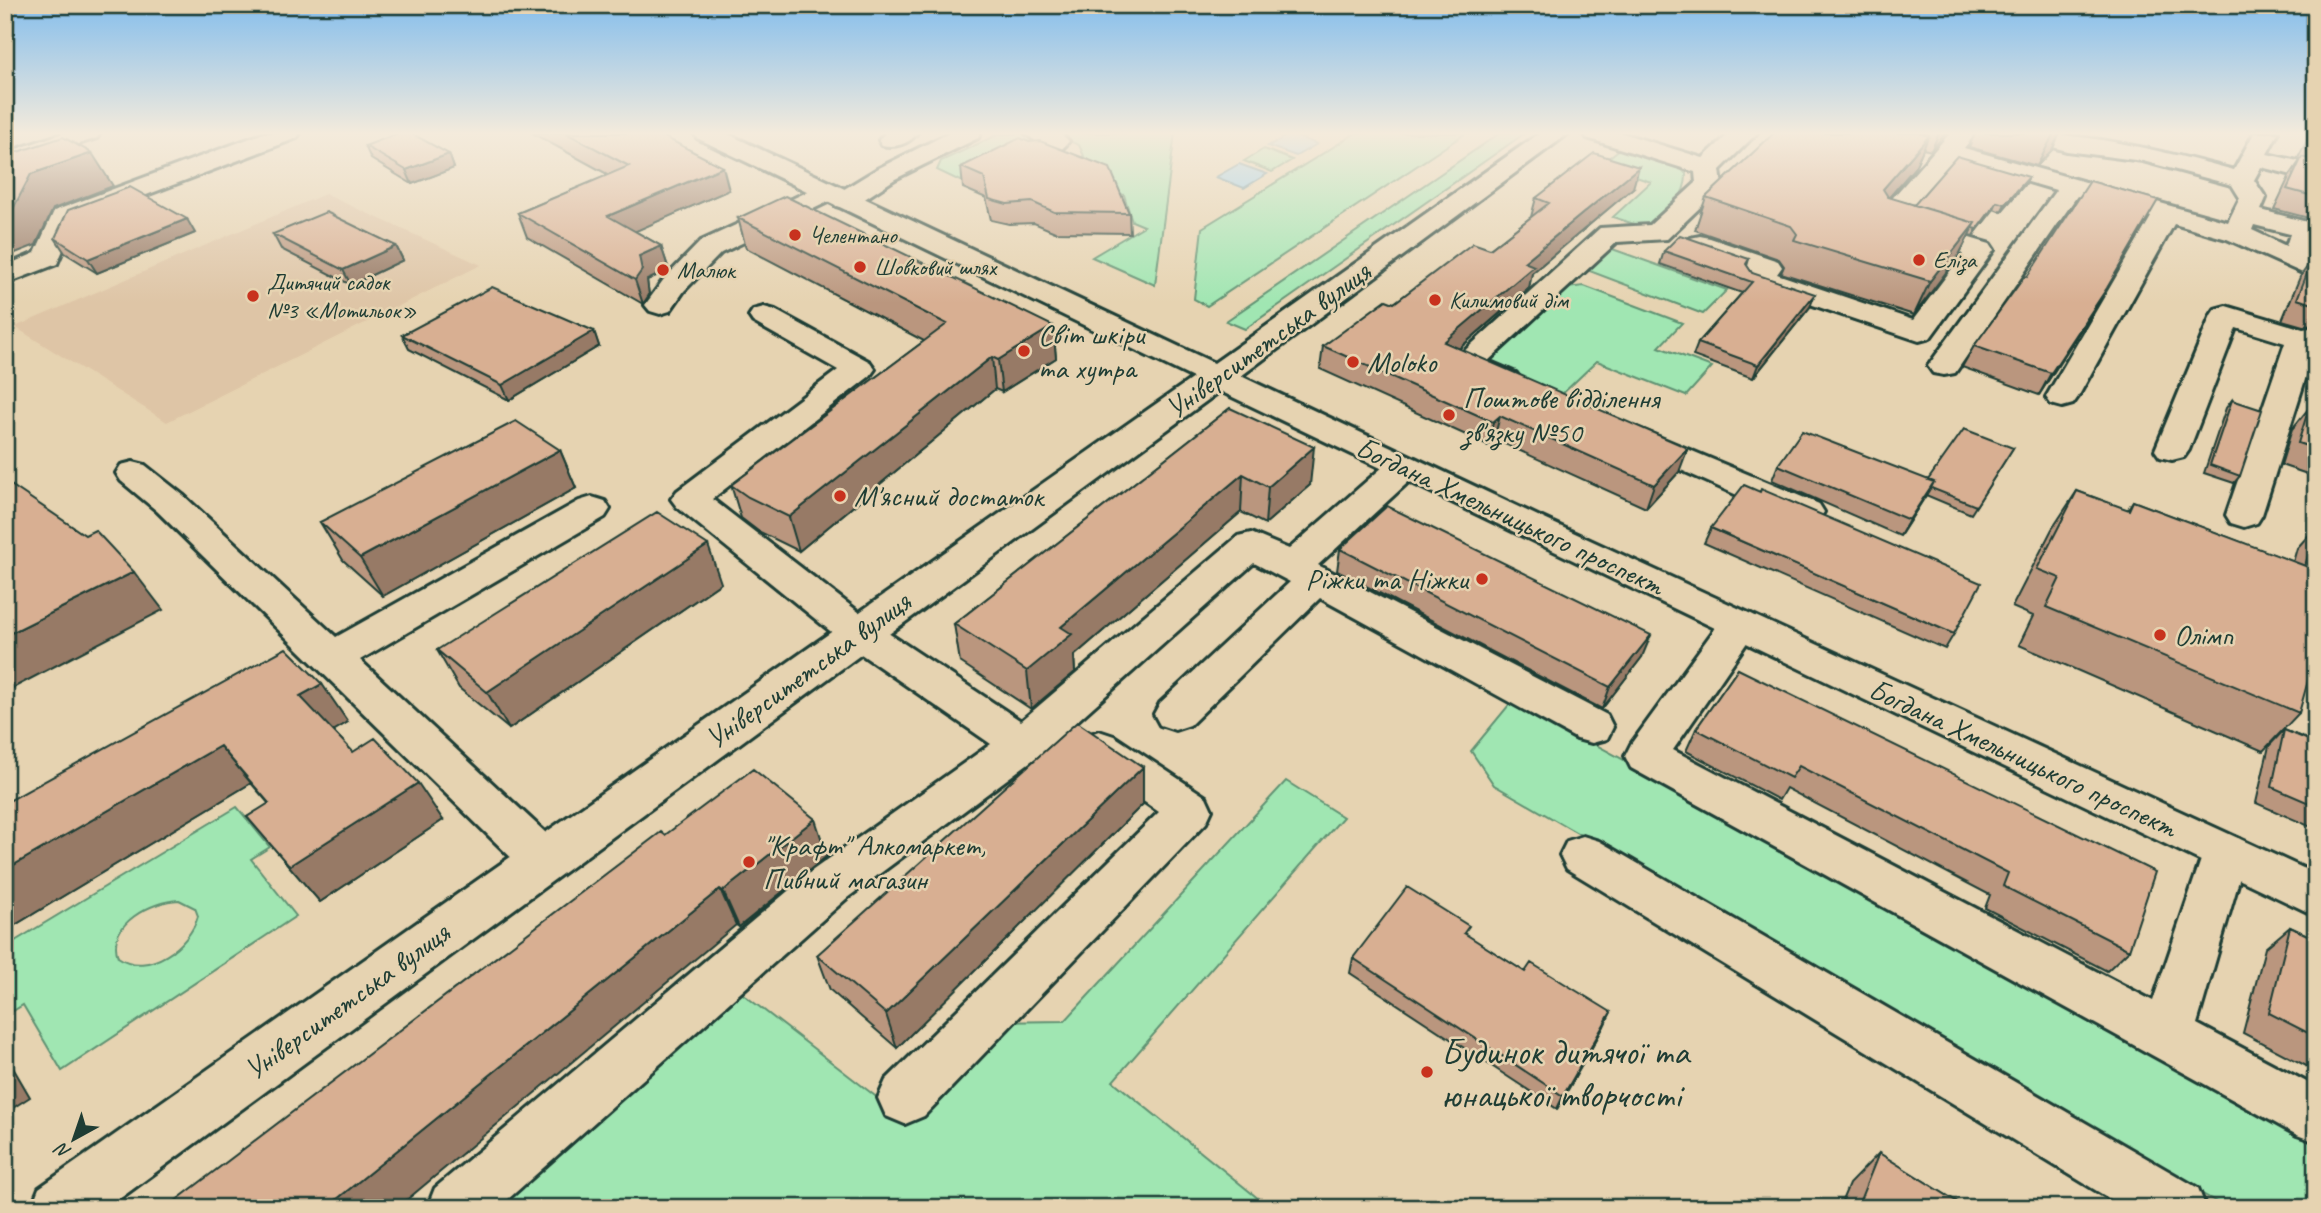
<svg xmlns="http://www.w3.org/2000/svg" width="2321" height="1213" font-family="Caveat,sans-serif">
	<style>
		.built { fill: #dec5a6 }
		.green { fill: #a0e6b2; stroke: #609273; stroke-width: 2; fill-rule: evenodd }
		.water { fill: #90cdf1; stroke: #6393a5; stroke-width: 2 }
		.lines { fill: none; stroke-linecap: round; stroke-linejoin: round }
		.minor-casing { stroke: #1f3d34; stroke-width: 6 }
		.major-casing { stroke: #1f3d34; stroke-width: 6 }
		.minor { fill: #e6d3b1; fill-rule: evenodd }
		.major { fill: #e6d3b1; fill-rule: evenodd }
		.wall { fill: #ba967e; stroke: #1f3d34; stroke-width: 2 }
		.shaded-wall { fill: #977a66; stroke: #1f3d34; stroke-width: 2 }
		.building { fill: #d8af92; stroke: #1f3d34; stroke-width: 2 }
		.poi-dot { fill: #c8321e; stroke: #e6d3b1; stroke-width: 2.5 }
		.labels { text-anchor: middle; stroke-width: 5; stroke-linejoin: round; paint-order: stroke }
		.far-poi-label { font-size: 24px; fill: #1f3d34; stroke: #e6d3b1; text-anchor: start }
		.poi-label { font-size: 30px; fill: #1f3d34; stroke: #e6d3b1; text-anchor: start }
		.street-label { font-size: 30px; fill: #1f3d34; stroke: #e6d3b1 }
		.near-poi-label { font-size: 37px; fill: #1f3d34; stroke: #e6d3b1; text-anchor: start }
	</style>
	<rect width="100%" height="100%" fill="#e6d3b1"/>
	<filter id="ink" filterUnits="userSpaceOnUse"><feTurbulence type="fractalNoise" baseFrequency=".0143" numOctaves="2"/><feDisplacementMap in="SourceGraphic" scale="14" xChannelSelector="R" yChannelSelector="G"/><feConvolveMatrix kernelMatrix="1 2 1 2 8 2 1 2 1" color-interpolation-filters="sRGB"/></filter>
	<g filter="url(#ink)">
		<!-- built -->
		<path class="built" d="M325,194l156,71 -314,157 -152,-95z"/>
		<!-- green -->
		<path class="green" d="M1021,133l27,9 -18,6 -68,34 -25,-12 4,-9 56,-26z
			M1050,133h125l-20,152 -63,-28 52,-31 -12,-5 -8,-26 -14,-5 3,-17 -35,-14 6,-3 -5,-11z
			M1356,133h110l-259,173 -13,-7 8,-71z
			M1500,133h25l-280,196 -19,-8z
			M1622,147l55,17 9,10c1,22 -19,41 -34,56l-39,-13 38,-35 -51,-17z
			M1264,149l28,11 -20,12 -28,-11z
			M1604,246l123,44 -24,24 -124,-47z
			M1584,286l98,37 -23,24 53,20 -26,29 -89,-35 -38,36 -85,-35 84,-73z
			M1513,700l803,434v74h-89l-733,-423 -23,-34z
			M1286,781l57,36 -230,264 157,127h-779l248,-217 166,128 93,-97 67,-1z
			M237,807l33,40 -19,12 45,57 -234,155 -39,-66 -18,11v-69zM179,900l16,8 3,8c-8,30 -50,62 -80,41 -12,-33 34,-56 61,-57z"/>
		<!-- water -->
		<path class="water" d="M1290,134l27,10 -21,12 -28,-10z
			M1239,164l28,10 -23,14 -28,-11z"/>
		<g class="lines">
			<defs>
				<path id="minor" d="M264,133h36l-3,5 -222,84 -18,42 -52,20v-18l30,-13 19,-42z
					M885,133h32c-8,11 -22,15 -35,12l-3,-5z
					M949,133h32l-3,5 -83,41 -41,27 -9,2 -9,-2 -4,-6 -111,53 -37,38 -14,20 -10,3 -10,-3 -5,-6 19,-26 37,-38 119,-55 9,-2 9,2 3,5 36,-22z
					M1025,133h35l9,8c-8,13 -29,21 -44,17l-3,-5 15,-11z
					M1584,133h38l81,25 27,-25h27l-37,37 2,15 -4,5 -51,49 -50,3 -129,119 28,12 5,7 -5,7c-18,4 -53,-8 -65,-24l149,-135 50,-3 46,-42 -1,-11 -108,-34z
					M1950,133h26l-12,15 264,74 12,-24 -8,-13 -89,-24 -76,-10 -47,-13 -3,-5c74,0 145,18 217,37l20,-37h24l-11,21 49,11v16l-55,-14 -7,13 12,18 -5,12 54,14 1,14 -7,19 7,3v19l-89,-40 -53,-15 -96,173 -5,7 -11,3 -11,-3 -5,-7 105,-180 -74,-21 -122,177 -11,2 -11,-2 -5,-7 128,-176 -103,-30 -51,58 88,26 4,6 -64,88 -11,3 -171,-58 -4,-6 5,-7 -59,-20 -4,-6 4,-6 10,-2 10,2 68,23 4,6 -5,7 136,46 50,-66 -88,-27 -3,-6zM2254,225l36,9 -4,12 -34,-16z
					M2226,306l77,23 13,-2v18l-54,170 -5,8 -13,4 -13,-4 -5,-8 59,-172 -49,-15 -47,122 -5,7 -12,3 -12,-3 -5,-7 56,-135 4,-6z
					M764,307l11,3 95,52 5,7 -5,7 -158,123 161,124 148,98 217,-185 13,-3 38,16 103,-90 12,-3 12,3 5,8 -5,8 -98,90 289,150 6,12 -6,12 -15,4 -15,-4 -257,-141 -130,127 -15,5 -15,-5 -6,-11 6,-11 130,-121 -36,-19 -216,193 -191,142 -349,310h-71l8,-20 378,-318 178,-126 -146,-101 -168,-136 -6,-8 6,-8 161,-121 -85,-48 -4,-6 4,-6z
					M1637,428l182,76 5,8 -5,8 -13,4 -13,-4 -168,-75 -5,-7 5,-7z
					M133,462l12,3 38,30 153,142 243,-136 13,-4 13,4 5,8 -5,8 -245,143 200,186 7,14 -7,14 -16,6 -16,-6 -371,-363 -36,-30 -5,-8 5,-8z
					M1739,611l14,4 6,10 -86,125 480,251 55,-162 16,-5 16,5 7,14 -50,171 119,63v55l-19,-7 -666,-367 -6,-12 6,-12 94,-129z
					M1099,731l15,5 92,61 6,13 -6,13 -282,293 -19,8 -19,-8 -8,-18 8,-18 273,-268 -75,-52 -6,-12 6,-12z
					M1583,836l16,5 599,347 8,20h-81l-558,-339 -7,-14 7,-14z"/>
				<path id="major" d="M63,133h37l-3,5 -92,30v-15z
					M694,133h32l488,230 326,-230h29l-328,243 299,141 776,357v42l-1096,-525 -1113,817h-76l8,-20 1154,-810 -496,-240z"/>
			</defs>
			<!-- minor casing -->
			<use href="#minor" class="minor-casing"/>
			<!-- major casing -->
			<use href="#major" class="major-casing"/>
			<!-- minor -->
			<use href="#minor" class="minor"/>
			<!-- major -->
			<use href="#major" class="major"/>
		</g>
		<!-- wall -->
		<path class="wall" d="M532,133h125l72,57 -94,41 26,15 8,24 -22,10 2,15 -6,9 -116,-67 -9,-24 91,-38z
			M1774,133h172l-15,18 -8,-2 -8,18 -26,31 25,7 111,-21 -24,28 -7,-3 -21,27 -4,-1 -10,20 -45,60 -133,-42 3,-7 -5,-7 -84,-29 11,-33z
			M1975,133h85l-8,17 -15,16 -68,-19z
			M2311,133h5v87l-42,-11 15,-32 12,-18 -3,-1z
			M365,146l84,8 5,14 -42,16 -41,-25z
			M961,167l168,46 1,20 -75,-1 -21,-9 -25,1 -18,-4 -5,-22 -23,-10z
			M1633,188l-101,85 -3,15 -70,61 220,123 -33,36 -152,-69 -6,6 -168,-76 3,-23 71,-43 96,-54 41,-32 5,-19z
			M738,218l315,108 3,32 -54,34 -7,-3 -196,162 -41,-20 -17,-13 -10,-33 193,-144 -178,-93z
			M195,233l-98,40 -32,-20 -10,-15z
			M273,234l123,12 7,14 -52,25 -70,-36z
			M2316,245v17l-8,21 8,7v35l-13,1 -21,-6 18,-43 14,-20 -2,-1z
			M1664,251l85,8 -2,7 5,7 58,34 -57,71 -60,-22 5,-13 44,-50 -82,-29z
			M2027,277l67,32 -55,86 -77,-28 12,-21z
			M594,331l5,15 -90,54 -100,-51 -7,-14z
			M2232,400l8,76 -6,7 -30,-10 22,-65z
			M1230,408l80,77 -45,39 -24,-12 -167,144 1,16 -44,37 -71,-47 -6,-38z
			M2309,408l7,2v67l-35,-12 11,-36z
			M2013,448l-42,66 -45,-19 -26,41 -128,-56 6,-15 150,15z
			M560,450l16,38 -193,108 -40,-36 -23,-38z
			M2077,491l50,19 6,-9 160,61 4,-14 19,-21 -17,186 -36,38 -244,-106 14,-29 -21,-9 40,-78z
			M1711,528l243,106 -9,15 -241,-106z
			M1340,549l302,108 -40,52 -265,-138z
			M721,583l-212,146 -50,-41 -22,-38z
			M1738,669l391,281 -22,21 -122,-63 5,-13 -204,-107 -7,12 -93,-49 10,-22z
			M348,722l-15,9 20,21 90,68 -123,82 -73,-85 22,-13 -18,-21 -246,148v-128z
			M2284,730l32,13v86l-60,-26 13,-57z
			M1143,804l-246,244 -67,-58 -13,-35z
			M665,835l162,21 -88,71 -3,-2z
			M2290,927l26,12v132l-73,-38 22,-85z
			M1466,935l59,37 79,54 -47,83 -207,-136 3,-15z
			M1879,1153l88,55h-128l10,-24z"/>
		<!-- shaded-wall -->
		<path class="shaded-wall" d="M1939,133h7l-15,18z
			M2054,133h6l-8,17 -15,16z
			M1929,136l-14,31 -46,54 14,-32z
			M92,153l21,33 -60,23 -17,36 -31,12v-44l26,-39z
			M449,154l5,14 -42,16 -6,-14z
			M723,167l6,23 -113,50 -8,-24z
			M1639,167l-6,21 -101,85 -3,15 -89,77 4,-23 80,-80z
			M2029,177l-4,7 -24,28 4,-8z
			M1997,202l-3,7 -21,27 4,-7z
			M187,219l8,14 -98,40 -9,-14z
			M1975,223l-16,32 -45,60 16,-34z
			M396,246l7,14 -52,25 -8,-15z
			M661,246l8,24 -22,10 2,15 -6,9 -8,-24 4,-24z
			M2107,288l-13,21 -55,86 12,-22z
			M1815,294l-5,13 -57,71 5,-13z
			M1053,326l3,32 -54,34 -4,-32z
			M594,331l5,15 -90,54 -7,-15z
			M992,357l3,32 -196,162 -10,-34z
			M1500,416l-6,23 -6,6 5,-23z
			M1314,447l-4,38 -45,39 3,-37z
			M1688,448l-9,24 -33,36 8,-23z
			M560,450l16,38 -193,108 -23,-38z
			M1243,474l-2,38 -167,144 1,16 -44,37 -4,-38 34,-44z
			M1934,482l-9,15 -25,39 9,-16z
			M708,545l13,38 -212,146 -22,-37z
			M134,572l29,38 -158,82v-56z
			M1651,635l-9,22 -40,52 8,-22z
			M322,684l26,38 -20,12 -28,-38z
			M220,746l31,37 -246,148v-61z
			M1143,767v37l-246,244 -11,-34z
			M418,783l25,37 -123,82 -31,-36z
			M815,819l12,37 -88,71 -16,-36z
			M720,889l16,36 -339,283h-71z
			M1611,1012l-7,14 -47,83 6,-13z
			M5,1054l25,43 -25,16z"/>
		<!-- building -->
		<path class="building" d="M399,133h12l38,21 -43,16 -41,-24z
			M566,133h91l66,34 -115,49 53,30 -22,10 3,14 -7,10 -117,-67 111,-47z
			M1774,133h145l10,3 -46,53 5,8 87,26 -45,58 -136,-41 3,-6 -6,-8 -85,-29z
			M2314,133h2v7l-5,-1z
			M63,137l29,16 -61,21 -19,37 -7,2v-57z
			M1020,138l9,4 11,-1 70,27 19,45 -75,-1 -22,-10 -25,2 -18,-5 -5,-22 -23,-10z
			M1594,153l45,14 -115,95 10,4 -90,76 244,106 -34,37 -154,-69 -7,6 -170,-76 63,-46 8,3 79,-60 17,6 59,-46 -13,-5z
			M1957,156l72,21 -24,27 -8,-2 -20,27 -5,-1 3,-5 -61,-18z
			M2302,157l14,4v36l-29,-8z
			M2090,181l68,19 -51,88 -56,85 -77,-27 51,-70 2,1z
			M130,187l57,32 -99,40 -33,-21 13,-28z
			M785,196l268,130 -55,34 -6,-3 -203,160 -41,-20 -17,-12 216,-161 -209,-106z
			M326,212l70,34 -53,24 -70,-36z
			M1680,235l69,24 -3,5 6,9 63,21 -57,71 -60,-22 54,-61 -88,-31z
			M2314,256l2,1v5l-8,21 8,7v15l-19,-6z
			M492,287l102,44 -92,54 -100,-50z
			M2232,400l30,10 -22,66 -30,-11z
			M1230,408l84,39 -46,40 -25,-13 -182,153 11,7 -45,37 -73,-47z
			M2309,408l7,2v39l-18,-6z
			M516,421l44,29 -200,108 -40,-36z
			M1964,429l49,19 -37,58 -45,-18 3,-6 -6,-2z
			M1802,431l132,51 -25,38 -131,-55z
			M5,481l80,54 10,-5 39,42 -129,64z
			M1744,485l16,7 1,-3 220,94 -27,51 -243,-106z
			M2077,491l52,19 4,-9 183,69v82l-17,61 -253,-106 14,-29 -23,-9z
			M1387,506l264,129 -41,52 -270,-138z
			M657,512l51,33 -221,147 -50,-42z
			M2316,528v42l-11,-4z
			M286,648l36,36 -22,12 53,56 22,-14 43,45 -129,83 -42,-49 22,-14 -49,-57 -215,124v-67z
			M1738,669l417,203 -26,78 -126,-64 5,-13 -209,-107 -8,12 -95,-49z
			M1077,722l66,45 -257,247 -69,-59z
			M2284,730l32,13v63l-44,-19z
			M753,769l62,50 -92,72 -3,-2 -394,319h-160l495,-376 4,3z
			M1407,887l62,39 -5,7 61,39 6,-9 80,49 -48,84 -210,-138z
			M2290,927l26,12v98l-47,-24z
			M1879,1153l88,55h-110z"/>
	</g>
	<!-- sky -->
	<linearGradient id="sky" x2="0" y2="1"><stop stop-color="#85beec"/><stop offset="0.44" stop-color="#f4ebdc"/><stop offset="1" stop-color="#f4ebdc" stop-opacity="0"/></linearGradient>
	<rect width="2321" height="303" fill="url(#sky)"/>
	<!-- markers -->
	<g class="poi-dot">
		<circle cx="795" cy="235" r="7"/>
		<circle cx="1919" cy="260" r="7"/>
		<circle cx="860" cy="267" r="7"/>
		<circle cx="663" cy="270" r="7"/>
		<circle cx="253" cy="296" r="7"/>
		<circle cx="1435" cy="300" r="7"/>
		<circle cx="1024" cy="351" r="7"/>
		<circle cx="1353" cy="362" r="7"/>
		<circle cx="1449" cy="415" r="7"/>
		<circle cx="840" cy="496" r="7"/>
		<circle cx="1482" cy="579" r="7"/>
		<circle cx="2160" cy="635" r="7"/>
		<circle cx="749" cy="862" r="7"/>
		<circle cx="1427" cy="1072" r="7"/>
	</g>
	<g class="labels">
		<!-- far-poi labels -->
		<g class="far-poi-label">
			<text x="809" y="243">Челентано</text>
			<text x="1933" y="268">Еліза</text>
			<text x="874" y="275">Шовковий шлях</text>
			<text x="677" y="278">Малюк</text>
			<text x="267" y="290">Дитячий садок<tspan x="267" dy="28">№3 «Мотильок»</tspan></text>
			<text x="1449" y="308">Килимовий дім</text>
		</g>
		<!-- poi labels -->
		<g class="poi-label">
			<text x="1038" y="344">Світ шкіри<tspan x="1038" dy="34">та хутра</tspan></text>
			<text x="1367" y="372">Moloko</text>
			<text x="1463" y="408">Поштове відділення<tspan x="1463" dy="34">зв'язку №50</tspan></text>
			<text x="854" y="506">М'ясний достаток</text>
			<text x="1468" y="589" text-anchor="end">Ріжки та Ніжки</text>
			<text x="2174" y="645">Олімп</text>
			<text x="763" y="855">"Крафт" Алкомаркет,<tspan x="763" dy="34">Пивний магазин</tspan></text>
		</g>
		<!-- street labels -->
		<g class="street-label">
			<text transform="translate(1268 340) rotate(-36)" y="10">Університетська вулиця</text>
			<text transform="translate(1510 516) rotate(25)" y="10">Богдана Хмельницького проспект</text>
			<text transform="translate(808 670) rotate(-36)" y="10">Університетська вулиця</text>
			<text transform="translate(2023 758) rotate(25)" y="10">Богдана Хмельницького проспект</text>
			<text transform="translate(347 1001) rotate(-36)" y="10">Університетська вулиця</text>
		</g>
		<!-- near-poi labels -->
		<g class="near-poi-label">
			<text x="1441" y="1064">Будинок дитячої та<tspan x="1441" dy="43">юнацької творчості</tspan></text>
		</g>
	</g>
	<!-- margin -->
	<rect width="2321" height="1213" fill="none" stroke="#e6d3b1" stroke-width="28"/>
	<rect x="14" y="14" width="2293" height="1185" fill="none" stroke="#1f3d34" stroke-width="2.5" filter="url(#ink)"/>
	<!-- north arrow -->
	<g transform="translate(74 1139) rotate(220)" stroke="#e6d3b1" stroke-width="5" paint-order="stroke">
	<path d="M0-5L12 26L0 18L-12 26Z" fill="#1f3d34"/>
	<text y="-10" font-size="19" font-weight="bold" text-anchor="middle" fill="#1f3d34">N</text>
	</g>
</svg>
